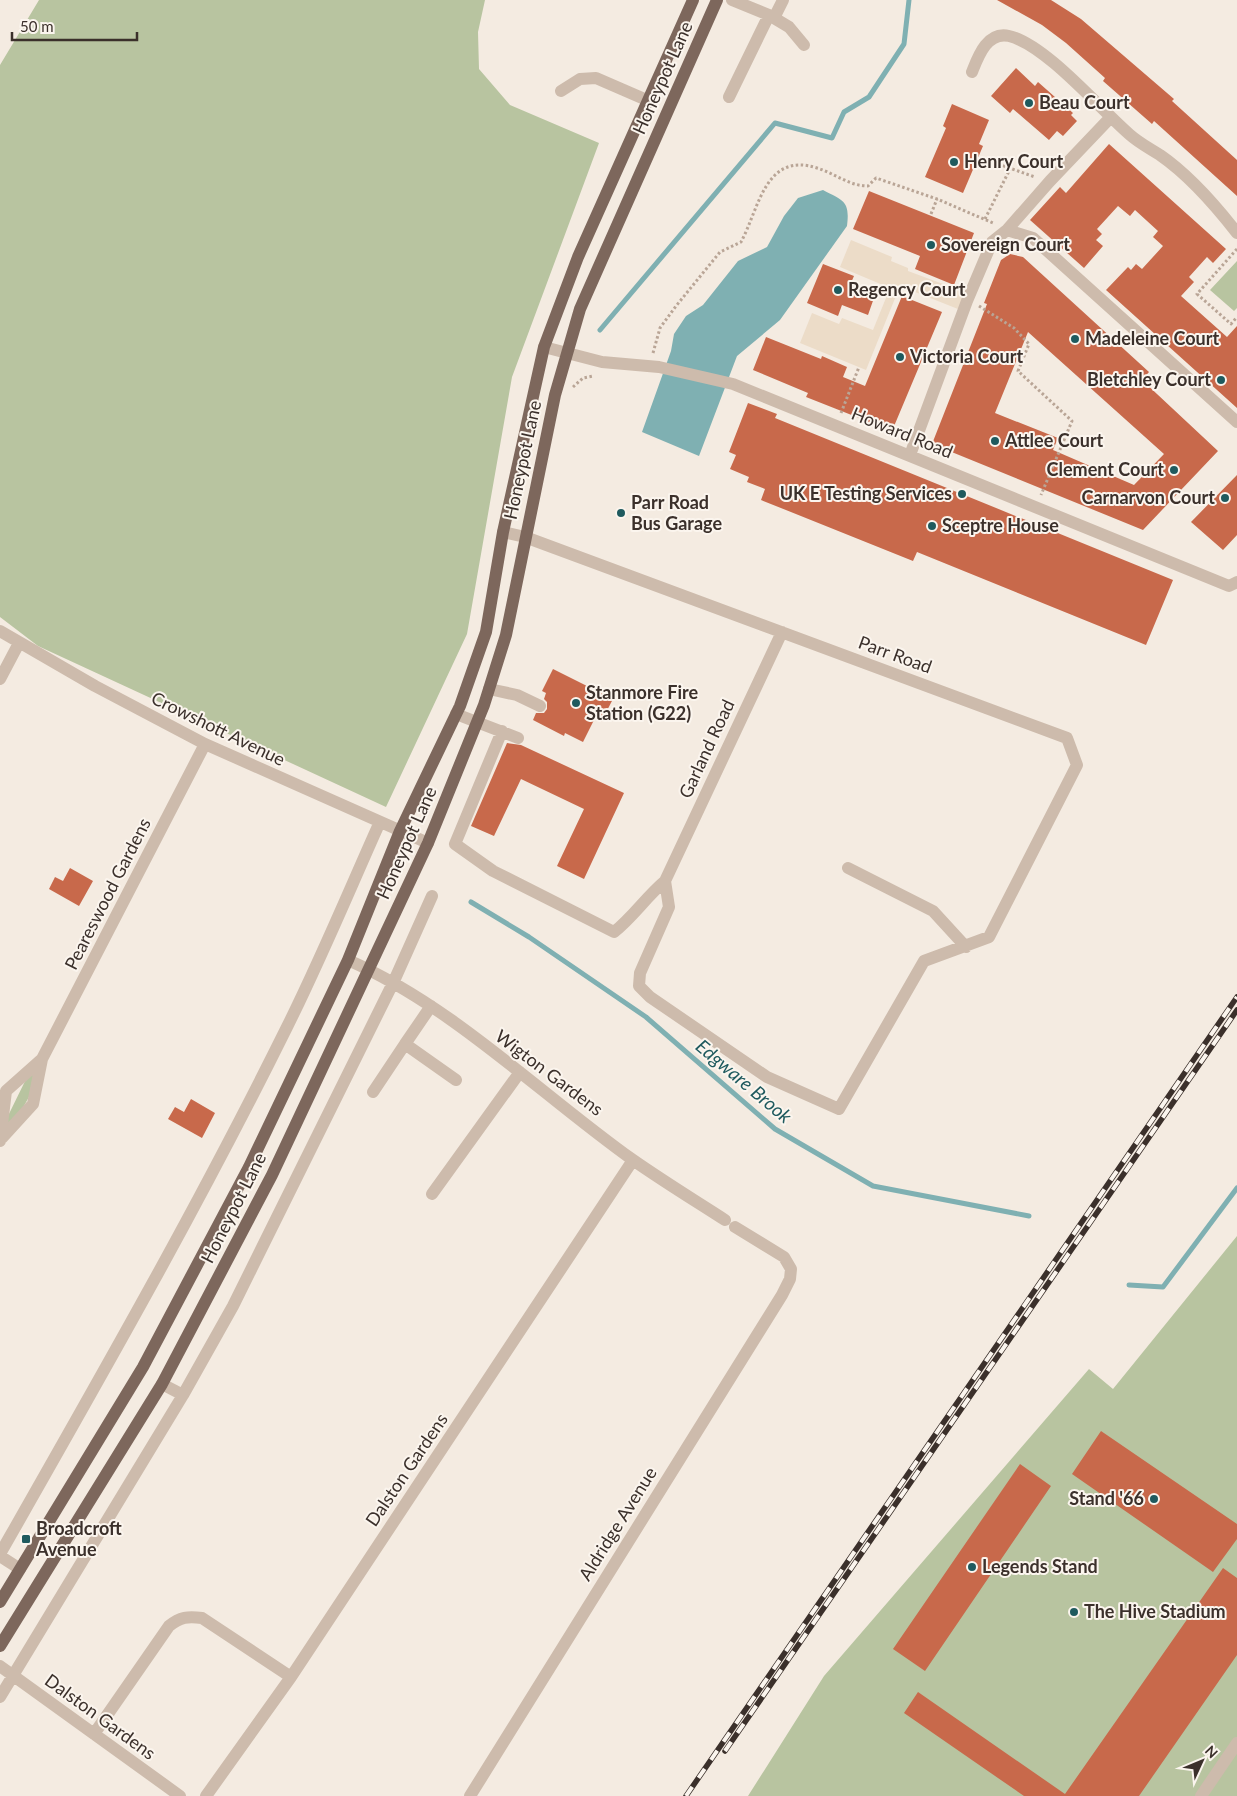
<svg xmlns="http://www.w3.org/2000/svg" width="1237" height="1796" font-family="Lato,sans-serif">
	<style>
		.green { fill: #b8c4a0 }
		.plaza { fill: #ecdcc8 }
		.water { fill: #7fb0b2 }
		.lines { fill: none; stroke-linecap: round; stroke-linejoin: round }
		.stream { stroke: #7fb0b2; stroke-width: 5 }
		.building { fill: #c8694b; fill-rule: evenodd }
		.path { stroke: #b9a596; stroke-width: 3; stroke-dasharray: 2.5 2.5; stroke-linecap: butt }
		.minor { stroke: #cdbbac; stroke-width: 12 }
		.major { stroke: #7d675c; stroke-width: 12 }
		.rail-casing { stroke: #3b302b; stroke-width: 5.5 }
		.rail { stroke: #fbf5ee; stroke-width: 4; stroke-dasharray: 11; stroke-linecap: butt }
		.poi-dot { fill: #1f5a5e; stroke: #fbf5ee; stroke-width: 2 }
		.labels { text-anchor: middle; stroke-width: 4; stroke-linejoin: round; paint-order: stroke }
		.street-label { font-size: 18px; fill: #3b302b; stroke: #fbf5ee }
		.poi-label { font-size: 18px; font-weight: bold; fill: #3b302b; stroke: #fbf5ee; text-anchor: start }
		.water-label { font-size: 19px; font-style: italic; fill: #1f5a5e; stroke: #fbf5ee }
	</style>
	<rect width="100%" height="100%" fill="#f4ebe1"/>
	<!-- green -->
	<path class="green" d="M39,0h446l-7,32 1,37 31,36 89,38 -87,234 -45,257 -81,173 -348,-161 -38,-29v-552z
		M1237,261v47l-3,3 -24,-21z
		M31,1069l7,12 -26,46 -8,-3z
		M1237,1236v560h-489l76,-120 265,-307 24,20z"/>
	<!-- plaza -->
	<path class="plaza" d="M851,240l41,17 -1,4 17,7v3l62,23 -7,17 -63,-25 -34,84 -66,-27 12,-30 27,11 3,-6 31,12 17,-42 -50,-21z"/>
	<!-- water -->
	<path class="water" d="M823,190c21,11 27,11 24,36l-67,94 -43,36 -38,100 -57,-24 29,-81 3,-17 12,-18 17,-11 35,-44 29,-14 17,-31 14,-18z"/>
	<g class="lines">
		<!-- stream -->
		<path class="stream" d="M600,330l175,-207 57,15 12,-26 25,-15 35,-53 5,-44
			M471,902l58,35 117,80 129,112 98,57 156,30
			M1129,1285l34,2 74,-99"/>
	</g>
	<!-- building -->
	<path class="building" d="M997,0h54l30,19 93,80 -2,2 65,59v36l-83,-75 -2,3 -49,-43 2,-3 -39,-35 -24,-18z
		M1016,68l19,18 3,-4 35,31 -2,2 6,6 -14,15 -6,-5 -8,9 -36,-31 -3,4 -19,-17z
		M952,104l37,16 -10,24 4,2 -20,47 -38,-16 21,-49 -3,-2z
		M1109,144l117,105 -13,14 -6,-6 -18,20 5,5 -13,14 46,41 10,-11v82l-131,-118 22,-23 3,3 5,-6 6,5 21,-23 -10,-9 5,-6 -23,-21 -5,6 -12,-10 -21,23 5,5 -6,6 7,6 -19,22 -54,-48 30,-33 6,6z
		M869,191l105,42 -20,52 -39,-16 5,-13 -67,-27z
		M1010,254l13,3 126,115 -7,8 76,71 -75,79 -211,-86 55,-140 -3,-1 17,-43zM1028,332l136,122 -30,31 -81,-35 5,-12 -63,-25z
		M823,264l31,12 -4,9 25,10 -7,20 -26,-10 -4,11 -31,-13z
		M902,296l40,16 -50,119 -86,-34 2,-4 -55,-23 13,-33 55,22 1,-3 25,11 -4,10 22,9z
		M748,403l29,11 -2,4 398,162 -27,65 -229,-93 -4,9 -152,-61 4,-11 -18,-7 2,-5 -19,-8 6,-14 -7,-3z
		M1237,475v60l-14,15 -32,-28z
		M553,669l60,30 -12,23 -6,-4 -12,24 -18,-9 -1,3 -31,-16 3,-7h8l3,-4v-7l-3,-3 2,-6 -4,-2z
		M507,743l14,2 103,48 -40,86 -27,-13 27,-57 -63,-30 -27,57 -23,-10z
		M70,868l23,13 -14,25 -30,-17 6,-12 8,4z
		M191,1099l24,14 -13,25 -34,-19 7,-12 9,5z
		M1101,1431l136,93v15l-24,33 -141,-98z
		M1020,1464l31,22 -126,185 -32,-22z
		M1223,1568l14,10v77l-98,141h-115l-120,-83 14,-21 147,102z"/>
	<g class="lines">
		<!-- path -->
		<path class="path" d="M984,159l51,18
			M931,214l6,-15
			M985,219l25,-50
			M1237,249l-40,45 34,30 6,-7
			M979,306l35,22 15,16 -11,27 54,50 -31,74
			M653,353l7,-25 16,-22 44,-54 21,-10c18,-33 24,-91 76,-74 17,5 32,18 51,18l8,-8 61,21 56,24
			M573,387l10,-9 10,-2
			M841,413l18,-46"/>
		<!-- minor -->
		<path class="minor" d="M732,0l37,15 20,12 15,18
			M774,18l9,-18
			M972,72c6,-15 15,-41 37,-36 37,9 90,72 120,98 10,9 20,14 31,21 29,20 56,51 77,78
			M561,91l19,-12 16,-1 53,23
			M729,97l40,-82
			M1007,230l26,8 204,184
			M544,347l58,15 57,5 74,17 496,202 8,-4
			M910,455l57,-154 25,-59 15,-12 43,-49 60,-63
			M503,532l22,5 542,201 10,27 -88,172 -65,24 -85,148 -72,-32 -117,-80 -11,-11 1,-13 29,-66 -4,-26
			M0,631l95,55 110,58 223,99
			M0,679l19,-36
			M489,689l28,6 23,11
			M456,714l62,24
			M502,731l-47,113 38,27 121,61c19,-15 32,-35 51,-51l117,-249
			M848,868l85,43 33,36
			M348,960c106,47 191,133 285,200 30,21 61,40 92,60
			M431,1006l-26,38 51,36
			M373,1092l32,-48
			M2,1138l31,-34 9,-45
			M0,1141l6,-50 36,-32 163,-315
			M432,1194l88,-122
			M162,1384l21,11
			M0,1554c99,-174 198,-347 287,-527 33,-66 62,-136 92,-203
			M0,1556l20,13
			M0,1666l180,130
			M0,1697l183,-302 50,-89 161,-325 38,-85
			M94,1734l75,-108c11,-9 19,-10 33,-8l89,59
			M206,1796l85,-119 342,-517
			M470,1796l312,-501 8,-16 1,-10 -7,-12 -49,-30
			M1201,1796l36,-53"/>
		<!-- major -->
		<path class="major" d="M0,1602l143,-235 106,-200 99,-207 52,-129 60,-125 26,-74 17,-100 41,-185 34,-90 115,-257
			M0,1646l162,-262 110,-209 156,-332 56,-138 22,-70 49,-240 25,-86 137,-309"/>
		<defs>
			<path id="rail" d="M725,1751l512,-741
				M686,1796l551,-799"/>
		</defs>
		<!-- rail casing -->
		<use href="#rail" class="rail-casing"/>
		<!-- rail -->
		<use href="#rail" class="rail"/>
	</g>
	<!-- markers -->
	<g class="poi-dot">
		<circle cx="1029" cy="103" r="5"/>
		<circle cx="954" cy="162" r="5"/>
		<circle cx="931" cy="245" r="5"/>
		<circle cx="838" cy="290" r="5"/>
		<circle cx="1075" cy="339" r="5"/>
		<circle cx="900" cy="357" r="5"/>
		<circle cx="1221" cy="380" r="5"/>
		<circle cx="995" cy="441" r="5"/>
		<circle cx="1174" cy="470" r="5"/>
		<circle cx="962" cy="494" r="5"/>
		<circle cx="1225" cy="498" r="5"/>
		<circle cx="621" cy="513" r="5"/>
		<circle cx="932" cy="526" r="5"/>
		<circle cx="576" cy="703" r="5"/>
		<circle cx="1154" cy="1499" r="5"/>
		<rect x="21" y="1534" width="10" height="10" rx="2.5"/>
		<circle cx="972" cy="1567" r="5"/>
		<circle cx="1074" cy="1612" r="5"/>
	</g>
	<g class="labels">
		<!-- street labels -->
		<g class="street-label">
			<text transform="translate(663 78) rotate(-66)" y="6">Honeypot Lane</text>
			<text transform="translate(902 433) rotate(22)" y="6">Howard Road</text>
			<text transform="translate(523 460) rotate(-78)" y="6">Honeypot Lane</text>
			<text transform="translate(895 655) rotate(20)" y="6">Parr Road</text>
			<text transform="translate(218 729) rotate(26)" y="6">Crowshott Avenue</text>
			<text transform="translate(707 749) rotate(-65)" y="6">Garland Road</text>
			<text transform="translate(407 843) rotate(-66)" y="6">Honeypot Lane</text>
			<text transform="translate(108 894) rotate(-63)" y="6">Peareswood Gardens</text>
			<text transform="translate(549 1073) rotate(37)" y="6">Wigton Gardens</text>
			<text transform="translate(234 1208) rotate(-63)" y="6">Honeypot Lane</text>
			<text transform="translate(407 1470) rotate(-56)" y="6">Dalston Gardens</text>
			<text transform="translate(618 1524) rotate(-58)" y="6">Aldridge Avenue</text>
			<text transform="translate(100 1717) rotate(36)" y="6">Dalston Gardens</text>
		</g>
		<!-- poi labels -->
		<g class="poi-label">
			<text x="1039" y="109">Beau Court</text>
			<text x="964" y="168">Henry Court</text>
			<text x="941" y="251">Sovereign Court</text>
			<text x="848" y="296">Regency Court</text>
			<text x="1085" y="345">Madeleine Court</text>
			<text x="910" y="363">Victoria Court</text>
			<text x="1211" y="386" text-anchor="end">Bletchley Court</text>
			<text x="1005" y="447">Attlee Court</text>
			<text x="1164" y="476" text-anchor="end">Clement Court</text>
			<text x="952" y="500" text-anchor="end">UK E Testing Services</text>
			<text x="1215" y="504" text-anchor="end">Carnarvon Court</text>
			<text x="631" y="509">Parr Road<tspan x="631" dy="21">Bus Garage</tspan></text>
			<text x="942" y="532">Sceptre House</text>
			<text x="586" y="699">Stanmore Fire<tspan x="586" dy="21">Station (G22)</tspan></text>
			<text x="1144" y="1505" text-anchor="end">Stand '66</text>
			<text x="36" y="1535">Broadcroft<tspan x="36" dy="21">Avenue</tspan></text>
			<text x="982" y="1573">Legends Stand</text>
			<text x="1084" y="1618">The Hive Stadium</text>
		</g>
		<!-- water labels -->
		<g class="water-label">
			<text transform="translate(744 1081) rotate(40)" y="7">Edgware Brook</text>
		</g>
	</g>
	<!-- north arrow -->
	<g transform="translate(1202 1761) rotate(46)" stroke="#fbf5ee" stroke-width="4" paint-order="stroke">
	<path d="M0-4L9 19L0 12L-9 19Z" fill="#3b302b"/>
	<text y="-8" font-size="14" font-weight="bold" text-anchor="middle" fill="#3b302b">N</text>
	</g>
	<!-- scale -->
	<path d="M12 32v8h125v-8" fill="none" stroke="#3b302b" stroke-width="2.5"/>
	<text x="20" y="32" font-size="15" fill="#3b302b" stroke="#fbf5ee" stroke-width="4" paint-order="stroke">50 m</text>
</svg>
